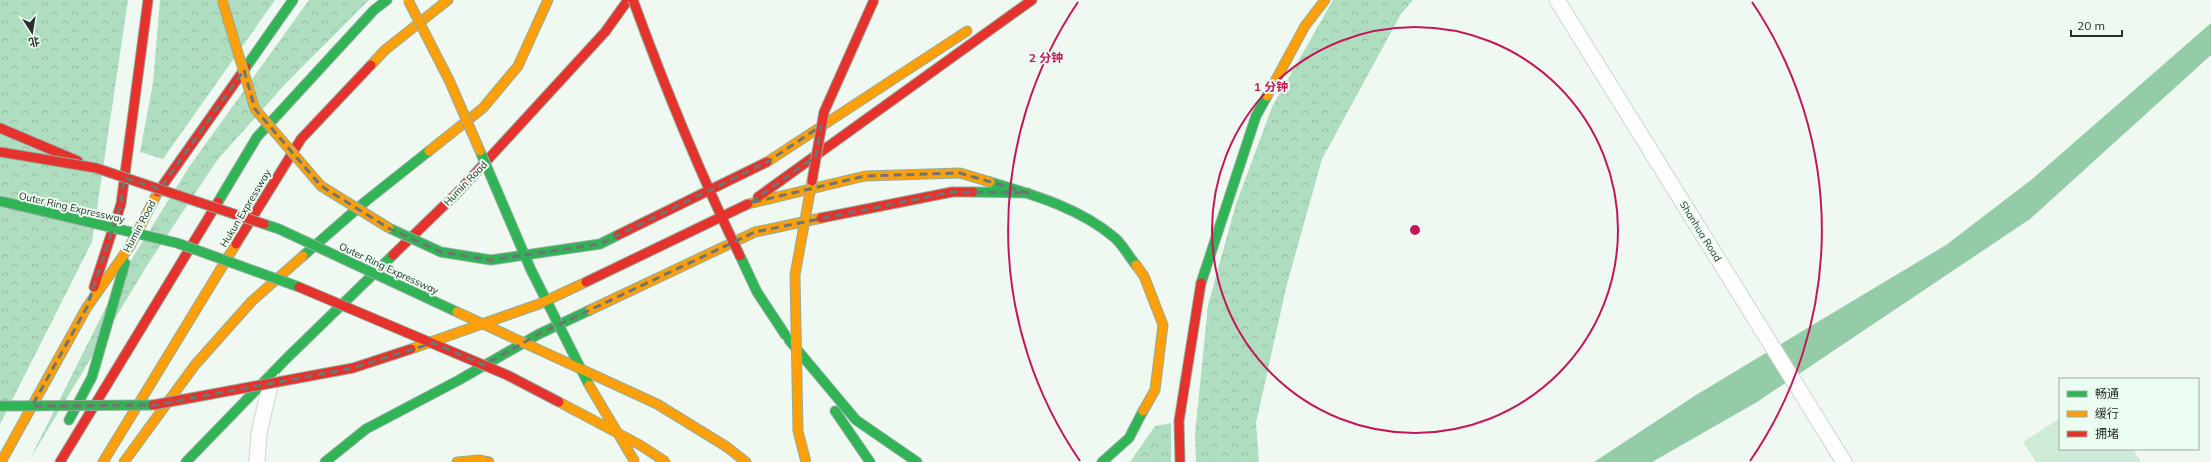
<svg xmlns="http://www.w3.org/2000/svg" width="2211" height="462" font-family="Mulish,'Noto Sans SC',sans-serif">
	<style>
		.grass { fill: #ceebd8 }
		.forest { fill: url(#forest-crowns) }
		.water { fill: #94cca8 }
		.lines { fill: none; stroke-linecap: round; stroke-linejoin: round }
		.street-casing { stroke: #cdd4cf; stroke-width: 17 }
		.fast-casing { stroke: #92ad9f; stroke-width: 11 }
		.slow-casing { stroke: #92ad9f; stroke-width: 11 }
		.jam-casing { stroke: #92ad9f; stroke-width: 11 }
		.street { stroke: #fdfefd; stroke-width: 15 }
		.fast { stroke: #30b455; stroke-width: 9 }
		.slow { stroke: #ff9f0a; stroke-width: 9 }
		.jam { stroke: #e5322d; stroke-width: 9 }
		.fast-bridge-casing { stroke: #92ad9f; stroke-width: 11; stroke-linecap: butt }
		.slow-bridge-casing { stroke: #92ad9f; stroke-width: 11; stroke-linecap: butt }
		.jam-bridge-casing { stroke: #92ad9f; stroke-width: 11; stroke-linecap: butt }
		.fast-bridge { stroke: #30b455; stroke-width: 9 }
		.slow-bridge { stroke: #ff9f0a; stroke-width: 9 }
		.jam-bridge { stroke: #e5322d; stroke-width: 9 }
		.marked { fill: none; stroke: #6e7671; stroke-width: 3; stroke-dasharray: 8 5; stroke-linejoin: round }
		.ring { fill: none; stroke: #c2185b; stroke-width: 2 }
		.labels { text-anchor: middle; stroke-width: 4; stroke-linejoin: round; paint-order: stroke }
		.street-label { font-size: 10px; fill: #29302b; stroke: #ebfdf0 }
		.centre { fill: #c2185b; stroke: #ebfdf0; stroke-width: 2 }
		.ring-label { font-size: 12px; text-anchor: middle; font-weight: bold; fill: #c2185b; stroke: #ebfdf0; stroke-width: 4; stroke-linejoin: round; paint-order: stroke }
	</style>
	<defs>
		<pattern id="forest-crowns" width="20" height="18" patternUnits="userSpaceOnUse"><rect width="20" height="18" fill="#afddbf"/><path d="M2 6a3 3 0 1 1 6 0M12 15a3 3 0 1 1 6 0" fill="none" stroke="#97bea4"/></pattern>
	</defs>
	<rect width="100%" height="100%" fill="#eff9f2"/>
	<!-- grass -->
	<path class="grass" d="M2060,418v31h73l8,13h-105l-13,-20z"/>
	<!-- forest -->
	<path class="forest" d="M0,0h128l-36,242 -92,182z
		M160,0h115l-112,159 -23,-7 13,-69z
		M309,0h60l-81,81 -70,78 -70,105 -118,195 93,-186 66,-106z
		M1333,0h80l-12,14 -79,145 -35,125 -31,139 3,39h-63l-1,-28 13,-129 28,-101 36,-97z
		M1171,423v39h-41l25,-36z"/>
	<!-- water -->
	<path class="water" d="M2211,23v32l-181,164 -273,183 -105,60h-58l102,-67 250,-150 85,-65z"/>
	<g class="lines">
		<defs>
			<path id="street" d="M1557,0l287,462
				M257,462l2,-29 13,-56"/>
			<path id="fast" d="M246,67l47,-67
				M990,182c44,13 90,26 125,56 8,7 14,19 21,27
				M973,192l55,1
				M218,202l39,-65 117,-127 13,-10
				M303,256l63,-55 63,-50
				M1201,283l55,-167 11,-20
				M789,340l67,80 61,42
				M835,411l35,51
				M69,420l23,-43 33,-114
				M186,462l101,-104 106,-103
				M325,462l41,-33 93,-49 80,-46 51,-24
				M1102,462l27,-24 14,-27"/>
			<path id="slow" d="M371,65l14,-15 63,-50
				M1267,96l38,-70 20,-26
				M429,151l54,-43 35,-42 30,-66
				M767,162l200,-131
				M748,204l117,-28 95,-3 30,9
				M1136,265l8,11 19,49 -8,65 -12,21
				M590,310l165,-78 66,-14
				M727,447l19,15
				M1,462l86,-155 43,-61 28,-54
				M103,462l133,-218
				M124,462l71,-97 57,-64 51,-45
				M457,462l22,-2 10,2"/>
			<path id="jam" d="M0,128l78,33
				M158,192l88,-125
				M758,197l274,-197
				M821,218l131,-26h21
				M236,244l65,-105 70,-74
				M393,255l65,-63 147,-160 23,-32
				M94,287l27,-83 27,-204
				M60,462l158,-260
				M1180,462l-1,-41 22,-138"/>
		</defs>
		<!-- street casing -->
		<use href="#street" class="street-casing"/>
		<!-- fast casing -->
		<use href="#fast" class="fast-casing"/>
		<!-- slow casing -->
		<use href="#slow" class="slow-casing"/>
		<!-- jam casing -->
		<use href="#jam" class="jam-casing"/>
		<!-- street -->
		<use href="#street" class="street"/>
		<!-- fast -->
		<use href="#fast" class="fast"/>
		<!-- slow -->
		<use href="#slow" class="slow"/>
		<!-- jam -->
		<use href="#jam" class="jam"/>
		<defs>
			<path id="fast-bridge" d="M480,151l51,119 58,115
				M0,201l177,42 122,44
				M264,224l15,5 178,83
				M389,228l52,24 50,8 109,-16 18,-9
				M740,256l17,36 29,44
				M0,406l153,-1"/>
			<path id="slow-bridge" d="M222,0l33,109 66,77 68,42
				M408,0l41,80 31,71
				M457,312l200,92 70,43
				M411,349l128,-45 47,-22
				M589,385l46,77
				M559,402l81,43 26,17
				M806,462l-8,-31 -3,-156 17,-94"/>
			<path id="jam-bridge" d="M633,0c32,88 66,171 107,256
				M0,152l96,16 168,56
				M812,181l12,-69 50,-112
				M618,235l149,-73
				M586,282l162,-78
				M299,287l208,88 52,27
				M153,405l200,-37 58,-19"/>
		</defs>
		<!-- fast-bridge casing -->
		<use href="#fast-bridge" class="fast-bridge-casing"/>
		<!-- slow-bridge casing -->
		<use href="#slow-bridge" class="slow-bridge-casing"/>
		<!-- jam-bridge casing -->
		<use href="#jam-bridge" class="jam-bridge-casing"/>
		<!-- fast-bridge -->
		<use href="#fast-bridge" class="fast-bridge"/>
		<!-- slow-bridge -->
		<use href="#slow-bridge" class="slow-bridge"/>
		<!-- jam-bridge -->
		<use href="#jam-bridge" class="jam-bridge"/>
	</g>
	<!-- marked area -->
	<path class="marked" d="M244,70l11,39 66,77 69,43 51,23 50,8 109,-16 167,-82 54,-36 -5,30 -66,47 115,-27 95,-3 68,20 -76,-1 -197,40 -216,102 -55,31 -51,-22 -80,25 -198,37 -123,1 55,-99 34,-103 3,-26 36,11z"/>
	<!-- distance rings -->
	<g class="ring">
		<circle cx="1415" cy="230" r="203"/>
		<path d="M1080 461A407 407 0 0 1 1078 2M1752 2A407 407 0 0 1 1750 461"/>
	</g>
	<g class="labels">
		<!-- street labels -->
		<g class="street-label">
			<text transform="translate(465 183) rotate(-46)" y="4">Humin Road</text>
			<text transform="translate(72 207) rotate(13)" y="4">Outer Ring Expressway</text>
			<text transform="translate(245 208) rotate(-59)" y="4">Hukun Expressway</text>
			<text transform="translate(139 226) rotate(-62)" y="4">Humin Road</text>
			<text transform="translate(1701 231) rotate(58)" y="4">Shanhua Road</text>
			<text transform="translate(389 268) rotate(25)" y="4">Outer Ring Expressway</text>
		</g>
	</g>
	<circle cx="1415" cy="230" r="6" class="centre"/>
	<g class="ring-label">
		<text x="1046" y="62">2 分钟</text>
		<text x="1271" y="91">1 分钟</text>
	</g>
	<!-- legend -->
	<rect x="2059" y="378" width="140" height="72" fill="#ebfdf0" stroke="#9daba1"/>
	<rect x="2067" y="391" width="20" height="6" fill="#30b455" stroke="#9daba1"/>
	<text x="2095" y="398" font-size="12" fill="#29302b">畅通</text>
	<rect x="2067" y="411" width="20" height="6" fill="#ff9f0a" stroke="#9daba1"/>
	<text x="2095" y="418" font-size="12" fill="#29302b">缓行</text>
	<rect x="2067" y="431" width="20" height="6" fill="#e5322d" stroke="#9daba1"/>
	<text x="2095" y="438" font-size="12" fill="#29302b">拥堵</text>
	<!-- north arrow -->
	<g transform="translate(32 32) rotate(168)" stroke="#ebfdf0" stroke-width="3" paint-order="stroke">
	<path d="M0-3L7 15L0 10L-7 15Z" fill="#29302b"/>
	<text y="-6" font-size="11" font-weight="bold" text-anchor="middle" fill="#29302b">北</text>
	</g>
	<!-- scale -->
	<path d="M2071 30v6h51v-6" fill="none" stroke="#29302b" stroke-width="2"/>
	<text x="2077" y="30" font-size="12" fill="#29302b" stroke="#ebfdf0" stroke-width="3" paint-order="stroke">20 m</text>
</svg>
